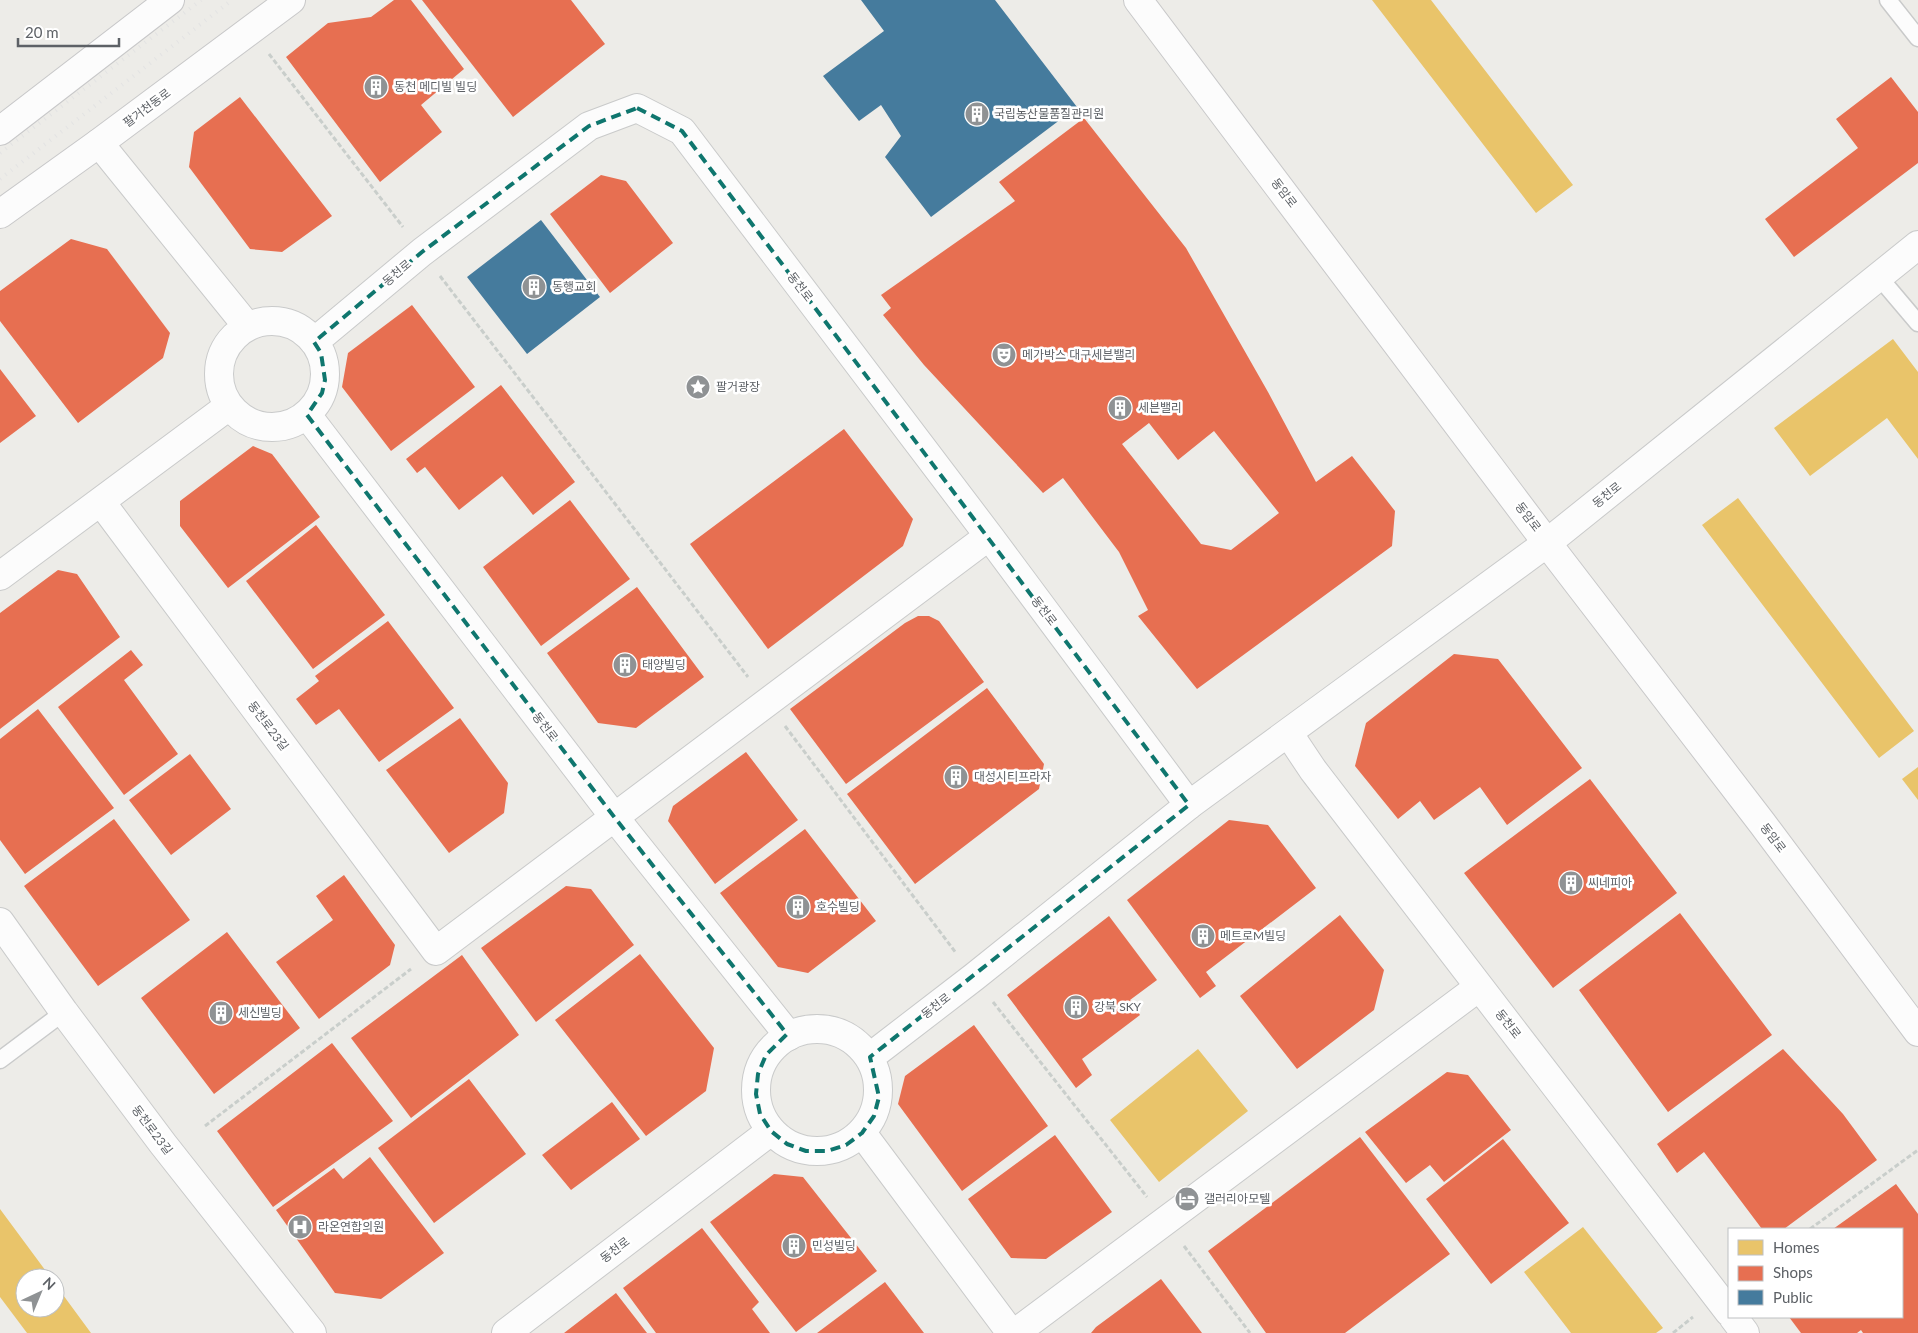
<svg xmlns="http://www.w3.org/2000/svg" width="1918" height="1333" font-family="Lato,'Noto Sans KR',sans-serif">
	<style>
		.homes { fill: #e9c46a }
		.shops { fill: #e76f51; fill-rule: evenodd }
		.public { fill: #457b9d }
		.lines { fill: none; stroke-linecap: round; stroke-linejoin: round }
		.service-casing { stroke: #c9caca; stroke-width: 19 }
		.minor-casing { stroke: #c9caca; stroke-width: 30 }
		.tertiary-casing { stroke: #c9caca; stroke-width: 30 }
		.secondary-casing { stroke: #c8c8c9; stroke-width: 30 }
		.path { stroke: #c9cecb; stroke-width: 3; stroke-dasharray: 5 2.5; stroke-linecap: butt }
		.service { stroke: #fcfcfc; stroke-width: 16 }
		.minor { stroke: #fcfcfc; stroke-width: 28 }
		.tertiary { stroke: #fcfcfc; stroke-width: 28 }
		.secondary { stroke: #fcfcfc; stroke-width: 28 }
		.rail { stroke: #e3e3e3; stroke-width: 4; stroke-dasharray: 1 6; stroke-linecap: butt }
		.marked { fill: none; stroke: #0f766e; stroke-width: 4; stroke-dasharray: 10 6; stroke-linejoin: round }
		.labels { text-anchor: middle; stroke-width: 5; stroke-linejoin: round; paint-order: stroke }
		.poi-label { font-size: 12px; fill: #5d6166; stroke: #fff; text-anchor: start }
		.street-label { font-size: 12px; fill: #5d6166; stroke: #fff }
	</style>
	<rect width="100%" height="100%" fill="#edece8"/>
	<!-- homes -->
	<path class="homes" d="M1372,0h59l142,185 -37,28z
		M1893,339l25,33v87l-31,-41 -77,58 -36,-48z
		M1738,498l176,233 -35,27 -177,-233z
		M1918,767v33l-16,-21z
		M1198,1049l50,62 -89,71 -49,-62z
		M0,1209l51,69h-26v30h30v-24l36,49h-64l-27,-36z
		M1583,1227l80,101 -7,5h-85l-47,-61z"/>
	<!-- shops -->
	<path class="shops" d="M394,0h17l53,69 -43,36 21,27 -62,50 -94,-125 42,-34 43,-6z
		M422,0h149l34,44 -92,73z
		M1891,77l27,35v51l-124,94 -29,-38 93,-71 -22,-29z
		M240,97l92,119 -50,36 -32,-3 -61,-82 5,-35z
		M1084,118l102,130 82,144 48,90 36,-26 43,55 -3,35 -195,143 -59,-73 10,-6 -29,-58 -56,-74 -20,15 -119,-128 -41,-50 8,-7 -10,-13 134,-94 -16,-19zM1149,423l29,37 36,-29 65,82 -48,37 -30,-6 -79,-100z
		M601,175l25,6 47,62 -63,50 -60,-79z
		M71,239l36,10 63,84 -7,25 -85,65 -78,-102v-30z
		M412,305l63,82 -84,64 -49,-64 6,-34z
		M0,369l36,47 -36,27z
		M501,385l74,97 -42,33 -31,-39 -43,34 -34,-43 -8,6 -11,-14z
		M844,429l69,90 -10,27 -135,103 -78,-105z
		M253,446l19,8 48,63 -92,71 -48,-62v-25z
		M570,500l60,79 -89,67 -58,-79z
		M316,525l69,90 -72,54 -67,-88z
		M58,570l19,4 43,63 -120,92v-116z
		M637,587l67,90 -68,51 -38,-5 -51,-70z
		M918,616h11l10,5 45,61 -138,102 -56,-75 115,-86z
		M388,621l66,87 -75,54 -40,-53 -23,16 -20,-26 23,-18 -4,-5z
		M131,650l12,15 -19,15 54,74 -54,41 -66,-88z
		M1454,654l44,5 84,109 -75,57 -27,-38 -46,33 -14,-19 -22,18 -43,-53 11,-43z
		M987,688l57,76 -5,25 -124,95 -68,-90z
		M38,709l76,99 -89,66 -25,-34v-101z
		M460,718l48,65 -4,30 -55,40 -63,-83z
		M746,752l52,68 -83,64 -47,-63 5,-15z
		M190,754l41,55 -60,46 -42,-55z
		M1590,779l87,114 -124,95 -89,-115z
		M114,819l76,101 -92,66 -74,-100z
		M1229,820l39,5 48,63 -110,84 10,14 -16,12 -73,-98z
		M805,829l71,92 -68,52 -30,-6 -58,-74z
		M344,875l51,70 -5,20 -71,54 -43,-57 57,-42 -17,-24z
		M566,886l25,3 43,56 -98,77 -55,-74z
		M1680,913l92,122 -104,77 -89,-122z
		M1340,915l44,55 -10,40 -77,59 -57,-73z
		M1109,916l48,64 -27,20 10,15 -58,44 10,16 -16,13 -69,-93z
		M227,932l73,96 -86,66 -73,-96z
		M640,954l74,94 -8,43 -60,45 -91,-116z
		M462,955l57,80 -108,83 -60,-80z
		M974,1025l74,101 -86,65 -64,-87 7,-28z
		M332,1043l61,78 -120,86 -56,-76z
		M1783,1049l60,65 34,46 -93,69h-22l-58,-77 -27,21 -20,-29z
		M1447,1072l21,3 43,55 -67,52 -14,-17 -24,18 -41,-51z
		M469,1079l57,75 -92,69 -56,-75z
		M612,1102l28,37 -69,51 -29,-35z
		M1055,1135l57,77 -66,47 -35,-1 -43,-59z
		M1360,1137l90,117 -105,79h-79l-58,-82z
		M1503,1139l66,84 -78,61 -65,-85z
		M370,1157l74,96 -63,46 -46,-6 -59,-83 58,-42 9,11z
		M774,1174l29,3 74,94 -81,61 -86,-110z
		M1896,1184l22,30v119h-55l-2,-3 -4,3h-56l-12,-16h113v-88h-69z
		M702,1228l57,74 -7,7 18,24h-114l-33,-45z
		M1161,1279l41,54h-111l5,-6z
		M885,1282l39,51h-107z
		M616,1293l31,40h-83z"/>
	<!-- public -->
	<path class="public" d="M861,0h134l82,107 -146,110 -46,-60 16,-21 -20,-31 -22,16 -36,-45 61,-45z
		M541,220l59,77 -73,57 -60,-77z"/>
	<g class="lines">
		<defs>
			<path id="service" d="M1888,0l30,38
				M1879,277l39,46
				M0,1060l64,-48"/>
			<path id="minor" d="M99,143l148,183
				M219 374a53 53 0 1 1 106 0a53 53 0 1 1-106 0Z
				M314,342l108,-90 167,-126 48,-18 45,23 307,405 200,269
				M307,415l308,403 174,218
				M101,502l335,449 553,-415
				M0,576l229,-170
				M1289,734l24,36 416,542
				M0,922l64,90 99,132 149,189
				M862,1133l149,200
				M1733,1317l12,16
				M1015,1333l464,-346"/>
			<path id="tertiary" d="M756 1090a61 61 0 1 1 122 0a61 61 0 1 1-122 0Z
				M870,1057l104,-80 215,-172 358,-262 371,-298
				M506,1333l265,-202"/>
			<path id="secondary" d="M1138,0l409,543 215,280 156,209
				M0,131l170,-131
				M0,214l99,-71 192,-143"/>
		</defs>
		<!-- service casing -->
		<use href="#service" class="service-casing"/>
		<!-- minor casing -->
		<use href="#minor" class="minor-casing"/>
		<!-- tertiary casing -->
		<use href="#tertiary" class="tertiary-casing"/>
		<!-- secondary casing -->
		<use href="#secondary" class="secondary-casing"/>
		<!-- path -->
		<path class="path" d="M269,54l134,173
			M440,276l308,401
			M785,726l171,227
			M993,1002l154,195
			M205,1126l206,-157
			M1810,1229l108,-79
			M1184,1246l66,87
			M1673,1333l20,-16"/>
		<!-- service -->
		<use href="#service" class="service"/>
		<!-- minor -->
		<use href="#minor" class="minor"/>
		<!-- tertiary -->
		<use href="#tertiary" class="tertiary"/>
		<!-- secondary -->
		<use href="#secondary" class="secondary"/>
		<!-- rail -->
		<path class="rail" d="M0,153l201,-153
			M0,179l232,-179"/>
	</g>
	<!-- marked area -->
	<path class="marked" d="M637,108l45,23 507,674 -319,252 9,40 -5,19 -12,17 -16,12 -19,6h-21l-19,-7 -16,-13 -11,-17 -4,-20 2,-20 8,-19 21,-21 -172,-216 -308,-403 15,-22 3,-13 -4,-27 -7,-11 108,-90 167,-126z"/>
	<!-- icons -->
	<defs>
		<symbol id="building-disc" viewBox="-11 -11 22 22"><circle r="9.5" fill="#8f9294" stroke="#fff"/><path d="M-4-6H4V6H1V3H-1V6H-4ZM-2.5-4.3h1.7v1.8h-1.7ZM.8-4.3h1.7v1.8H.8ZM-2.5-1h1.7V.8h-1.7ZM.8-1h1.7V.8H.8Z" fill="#fff"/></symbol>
		<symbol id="theatre-disc" viewBox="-11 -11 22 22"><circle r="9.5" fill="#8f9294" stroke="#fff"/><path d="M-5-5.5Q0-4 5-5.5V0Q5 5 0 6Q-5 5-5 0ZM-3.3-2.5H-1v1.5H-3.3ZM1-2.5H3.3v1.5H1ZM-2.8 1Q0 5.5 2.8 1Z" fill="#fff"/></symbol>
		<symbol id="sight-disc" viewBox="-11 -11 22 22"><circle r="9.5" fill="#8f9294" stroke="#fff"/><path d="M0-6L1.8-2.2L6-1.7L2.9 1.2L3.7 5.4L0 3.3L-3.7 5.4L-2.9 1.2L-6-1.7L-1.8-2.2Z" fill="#fff"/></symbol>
		<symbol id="hotel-disc" viewBox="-11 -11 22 22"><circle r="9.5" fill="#8f9294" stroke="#fff"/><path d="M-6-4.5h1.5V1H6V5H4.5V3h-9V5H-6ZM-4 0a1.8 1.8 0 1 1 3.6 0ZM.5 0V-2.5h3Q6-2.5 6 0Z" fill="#fff"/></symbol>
		<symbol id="hospital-disc" viewBox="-11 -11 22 22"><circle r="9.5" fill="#8f9294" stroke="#fff"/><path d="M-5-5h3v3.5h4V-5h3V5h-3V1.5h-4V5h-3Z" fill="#fff"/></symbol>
	</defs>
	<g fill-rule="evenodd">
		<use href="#building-disc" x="362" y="73" width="28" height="28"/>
		<use href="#building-disc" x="963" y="100" width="28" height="28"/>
		<use href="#building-disc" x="520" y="273" width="28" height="28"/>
		<use href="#theatre-disc" x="990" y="341" width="28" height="28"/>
		<use href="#sight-disc" x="684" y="373" width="28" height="28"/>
		<use href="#building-disc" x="1106" y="394" width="28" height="28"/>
		<use href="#building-disc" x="611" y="651" width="28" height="28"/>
		<use href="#building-disc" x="942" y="763" width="28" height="28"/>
		<use href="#building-disc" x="1557" y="869" width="28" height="28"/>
		<use href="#building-disc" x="784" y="893" width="28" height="28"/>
		<use href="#building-disc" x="1189" y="922" width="28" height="28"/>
		<use href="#building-disc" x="1062" y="993" width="28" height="28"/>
		<use href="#building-disc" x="207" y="999" width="28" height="28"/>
		<use href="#hotel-disc" x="1173" y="1185" width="28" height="28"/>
		<use href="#hospital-disc" x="286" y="1213" width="28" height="28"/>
		<use href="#building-disc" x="780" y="1232" width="28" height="28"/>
	</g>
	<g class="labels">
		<!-- poi labels -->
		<g class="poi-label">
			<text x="394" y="91">동천 메디빌 빌딩</text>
			<text x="994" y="118">국립농산물품질관리원</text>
			<text x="552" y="291">동행교회</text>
			<text x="1022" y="359">메가박스 대구세븐밸리</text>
			<text x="716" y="391">팔거광장</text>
			<text x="1138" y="412">세븐밸리</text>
			<text x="642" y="669">태양빌딩</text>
			<text x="974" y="781">대성시티프라자</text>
			<text x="1588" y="887">씨네피아</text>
			<text x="816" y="911">호수빌딩</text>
			<text x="1220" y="940">메트로M빌딩</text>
			<text x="1094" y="1011">강북 SKY</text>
			<text x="238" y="1017">세신빌딩</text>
			<text x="1204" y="1203">갤러리아모텔</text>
			<text x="318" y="1231">라온연합의원</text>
			<text x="812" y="1250">민성빌딩</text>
		</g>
		<!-- street labels -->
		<g class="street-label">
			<text transform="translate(147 108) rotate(-37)" y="4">팔거천동로</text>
			<text transform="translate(1284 193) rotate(53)" y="4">동암로</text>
			<text transform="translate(397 273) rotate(-40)" y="4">동천로</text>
			<text transform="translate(800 287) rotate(53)" y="4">동천로</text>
			<text transform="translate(1607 495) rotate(-39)" y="4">동천로</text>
			<text transform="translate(1528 517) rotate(53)" y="4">동암로</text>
			<text transform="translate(1044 611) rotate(53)" y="4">동천로</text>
			<text transform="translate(268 726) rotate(53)" y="4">동천로23길</text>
			<text transform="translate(545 727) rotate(53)" y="4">동천로</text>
			<text transform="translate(1773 838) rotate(53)" y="4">동암로</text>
			<text transform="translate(936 1006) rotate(-38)" y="4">동천로</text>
			<text transform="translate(1508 1024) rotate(52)" y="4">동천로</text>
			<text transform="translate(152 1130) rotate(53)" y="4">동천로23길</text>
			<text transform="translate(615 1250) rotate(-37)" y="4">동천로</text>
		</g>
	</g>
	<!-- legend -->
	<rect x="1728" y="1228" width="175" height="90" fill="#ffffff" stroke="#bec0c2"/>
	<rect x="1738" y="1240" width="25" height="15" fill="#e9c46a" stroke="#bec0c2"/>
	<text x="1773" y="1253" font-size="15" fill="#5d6166">Homes</text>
	<rect x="1738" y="1266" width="25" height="15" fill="#e76f51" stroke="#bec0c2"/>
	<text x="1773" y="1278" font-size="15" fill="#5d6166">Shops</text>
	<rect x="1738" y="1290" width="25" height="15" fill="#457b9d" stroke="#bec0c2"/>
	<text x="1773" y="1303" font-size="15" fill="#5d6166">Public</text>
	<!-- north arrow -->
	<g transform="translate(40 1293) rotate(44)"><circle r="24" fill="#ffffff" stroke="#bec0c2"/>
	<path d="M0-4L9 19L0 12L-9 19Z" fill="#8f9294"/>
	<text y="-8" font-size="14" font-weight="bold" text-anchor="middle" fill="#5d6166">N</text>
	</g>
	<!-- scale -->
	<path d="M18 38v8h101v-8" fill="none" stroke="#5d6166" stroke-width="2.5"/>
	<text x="25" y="38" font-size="15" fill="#5d6166" stroke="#ffffff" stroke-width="4" paint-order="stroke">20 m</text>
</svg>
